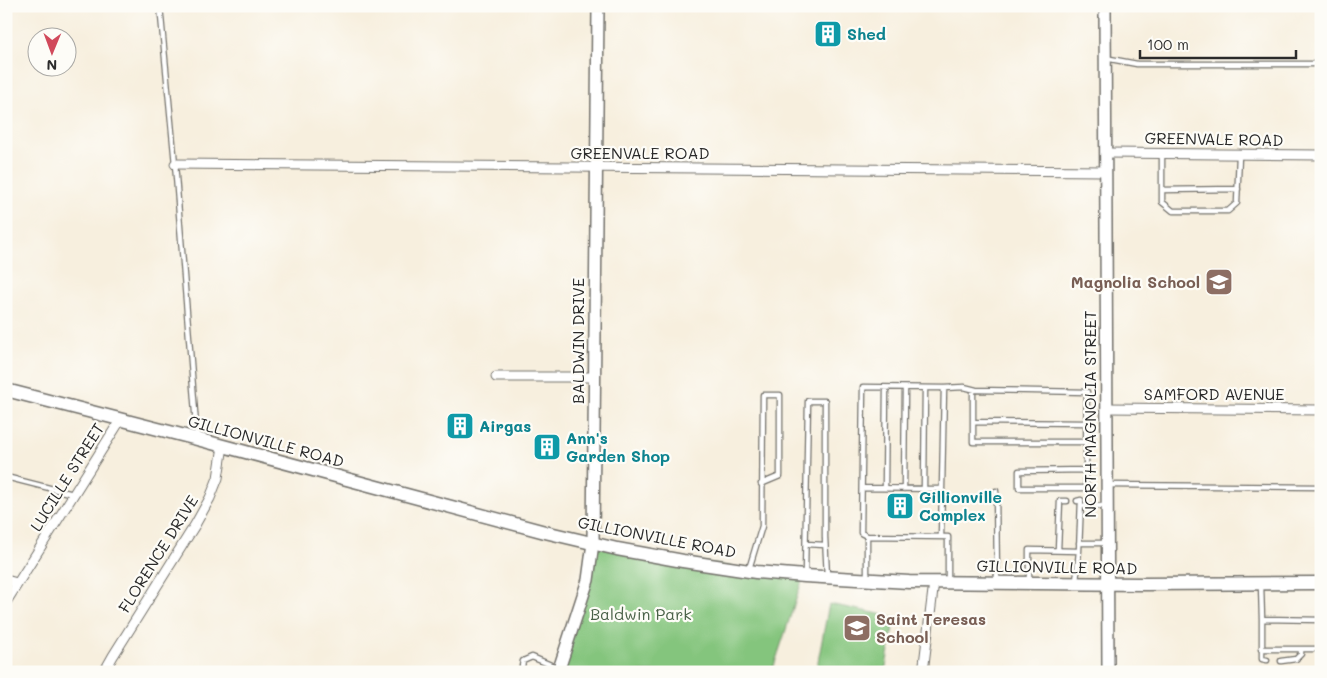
<svg xmlns="http://www.w3.org/2000/svg" width="1327" height="678" font-family="Mali,sans-serif">
	<style>
		.green { fill: #84c57d; stroke: #587854 }
		.lines { fill: none; stroke-linecap: round; stroke-linejoin: round }
		.service-casing { stroke: #72706a; stroke-width: 7 }
		.minor-casing { stroke: #72706a; stroke-width: 11 }
		.tertiary-casing { stroke: #72706a; stroke-width: 14 }
		.secondary-casing { stroke: #72706a; stroke-width: 15 }
		.service { stroke: #fff; stroke-width: 4.5 }
		.minor { stroke: #fff; stroke-width: 9 }
		.tertiary { stroke: #fff; stroke-width: 11 }
		.secondary { stroke: #fff; stroke-width: 12 }
		.labels { text-anchor: middle; stroke-width: 4.5; stroke-linejoin: round; paint-order: stroke }
		.culture-label { font-size: 16px; font-weight: bold; fill: #0d838f; stroke: #fdfcf7; text-anchor: start }
		.street-label { font-size: 16px; fill: #2b2b2b; stroke: #fdfcf7 }
		.education-label { font-size: 16px; font-weight: bold; fill: #785e54; stroke: #fdfcf7; text-anchor: end }
		.park-label { font-size: 16px; fill: #4a6148; stroke: #fdfcf7 }
	</style>
	<rect width="100%" height="100%" fill="#fdfcf7"/>
	<filter id="ink" filterUnits="userSpaceOnUse"><feTurbulence type="fractalNoise" baseFrequency=".02" numOctaves="2"/><feDisplacementMap in="SourceGraphic" scale="10" xChannelSelector="R" yChannelSelector="G"/><feConvolveMatrix kernelMatrix="1 2 1 2 8 2 1 2 1" color-interpolation-filters="sRGB"/></filter>
	<filter id="wash" filterUnits="userSpaceOnUse"><feTurbulence type="fractalNoise" baseFrequency=".0096" numOctaves="4" result="noise"/><feDisplacementMap in="SourceGraphic" scale="20" xChannelSelector="R" yChannelSelector="G"/><feGaussianBlur stdDeviation="1.12" result="paint"/><feColorMatrix in="noise" values="0 0 0 0 0 0 0 0 0 0 0 0 0 0 0 0 0 1.4 0 .05"/><feComposite in="paint" operator="in"/></filter>
	<g filter="url(#wash)">
		<rect width="100%" height="100%" fill="#f7efde"/>
		<!-- green -->
		<path class="green" d="M594,545l209,33 -31,94h-212z
			M829,604l66,13 -10,55h-69z"/>
	</g>
	<g filter="url(#ink)">
		<g class="lines">
			<defs>
				<path id="service" d="M160,6l15,158 22,273
					M1105,58l32,6h184
					M1162,154v48l11,9h55l9,-8 2,-48
					M1162,190l76,-1
					M944,388l20,-1 12,3 111,2c-1,32 -1,64 -1,96h-67v-17l67,-1
					M973,390v52h113
					M973,422l113,1
					M6,477l67,17
					M1107,485l214,2
					M862,488l80,1
					M885,488l1,-100
					M904,489l1,-101
					M924,489l1,-101
					M996,491l1,90
					M1077,501l4,-1 -2,51
					M1081,506h25
					M867,536l-6,-3 2,-146 81,1 -3,149
					M1079,543h26
					M806,544l19,1
					M1058,550l2,-49h7
					M749,569l13,-43 1,-131h17v81l-19,8
					M805,574l3,-173h17v136l2,39
					M867,578v-42l81,1v44
					M1029,581v-31l50,1 -3,31
					M1261,585l1,34
					M1261,649h60
					M1267,660l-5,-1v-40l59,1
					M1281,661l15,-2 5,-5v-5
					M521,672l2,-11 9,-4 26,11"/>
				<path id="minor" d="M1106,153l215,2
					M175,164l930,7
					M496,377h98
					M1107,408l214,2
					M6,580l11,3
					M6,602l115,-183
					M104,672l9,-16 82,-131 15,-27 8,-20 5,-32
					M923,672l11,-90"/>
				<path id="tertiary" d="M1105,6l3,666
					M558,672l30,-92 5,-37 5,-537"/>
				<path id="secondary" d="M6,390l191,49 348,93 72,17 66,12 73,11 49,4 104,6 234,2 178,-1"/>
			</defs>
			<!-- service casing -->
			<use href="#service" class="service-casing"/>
			<!-- minor casing -->
			<use href="#minor" class="minor-casing"/>
			<!-- tertiary casing -->
			<use href="#tertiary" class="tertiary-casing"/>
			<!-- secondary casing -->
			<use href="#secondary" class="secondary-casing"/>
			<!-- service -->
			<use href="#service" class="service"/>
			<!-- minor -->
			<use href="#minor" class="minor"/>
			<!-- tertiary -->
			<use href="#tertiary" class="tertiary"/>
			<!-- secondary -->
			<use href="#secondary" class="secondary"/>
		</g>
	</g>
	<!-- icons -->
	<defs>
		<symbol id="building-square" viewBox="-11 -11 22 22"><rect x="-9" y="-9" width="18" height="18" rx="4" fill="#0f9aa8" stroke="#fdfcf7"/><path d="M-4-6H4V6H1V3H-1V6H-4ZM-2.5-4.3h1.7v1.8h-1.7ZM.8-4.3h1.7v1.8H.8ZM-2.5-1h1.7V.8h-1.7ZM.8-1h1.7V.8H.8Z" fill="#fff"/></symbol>
		<symbol id="school-square" viewBox="-11 -11 22 22"><rect x="-9" y="-9" width="18" height="18" rx="4" fill="#8d6e63" stroke="#fdfcf7"/><path d="M0-5L7-2L0 1L-7-2ZM-4 1L0 2.5L4 1V4Q0 6-4 4Z" fill="#fff"/></symbol>
	</defs>
	<g fill-rule="evenodd">
		<use href="#building-square" x="812" y="18" width="32" height="32"/>
		<use href="#school-square" x="1203" y="266" width="32" height="32"/>
		<use href="#building-square" x="444" y="410" width="32" height="32"/>
		<use href="#building-square" x="531" y="431" width="32" height="32"/>
		<use href="#building-square" x="884" y="490" width="32" height="32"/>
		<use href="#school-square" x="841" y="612" width="32" height="32"/>
	</g>
	<g class="labels">
		<!-- culture labels -->
		<g class="culture-label">
			<text x="847" y="40">Shed</text>
			<text x="479" y="432">Airgas</text>
			<text x="566" y="444">Ann's<tspan x="566" dy="18">Garden Shop</tspan></text>
			<text x="919" y="503">Gillionville<tspan x="919" dy="18">Complex</tspan></text>
		</g>
		<!-- street labels -->
		<g class="street-label">
			<text transform="translate(1214 139) rotate(1)" y="6">GREENVALE ROAD</text>
			<text x="640" y="159">GREENVALE ROAD</text>
			<text transform="translate(578 341) rotate(-90)" y="6">BALDWIN DRIVE</text>
			<text x="1214" y="400">SAMFORD AVENUE</text>
			<text transform="translate(1090 414) rotate(-90)" y="6">NORTH MAGNOLIA STREET</text>
			<text transform="translate(266 441) rotate(15)" y="6">GILLIONVILLE ROAD</text>
			<text transform="translate(67 477) rotate(-58)" y="6">LUCILLE STREET</text>
			<text transform="translate(657 537) rotate(11)" y="6">GILLIONVILLE ROAD</text>
			<text transform="translate(158 554) rotate(-58)" y="6">FLORENCE DRIVE</text>
			<text transform="translate(1057 567) rotate(1)" y="6">GILLIONVILLE ROAD</text>
		</g>
		<!-- education labels -->
		<g class="education-label">
			<text x="1200" y="288">Magnolia School</text>
			<text x="876" y="625" text-anchor="start">Saint Teresas<tspan x="876" dy="18">School</tspan></text>
		</g>
		<!-- park labels -->
		<g class="park-label">
			<text x="641" y="620">Baldwin Park</text>
		</g>
	</g>
	<!-- margin -->
	<rect width="1327" height="678" fill="none" stroke="#fdfcf7" stroke-width="25"/>
	<!-- north arrow -->
	<g transform="translate(52 52) rotate(181)"><circle r="24" fill="#fdfcf7" stroke="#a9a8a5"/>
	<path d="M0-4L9 19L0 12L-9 19Z" fill="#d1495b"/>
	<text y="-8" font-size="14" font-weight="bold" text-anchor="middle" fill="#2b2b2b">N</text>
	</g>
	<!-- scale -->
	<path d="M1140 50v8h156v-8" fill="none" stroke="#2b2b2b" stroke-width="2.5"/>
	<text x="1147" y="50" font-size="15" fill="#2b2b2b" stroke="#fdfcf7" stroke-width="4" paint-order="stroke">100 m</text>
</svg>
